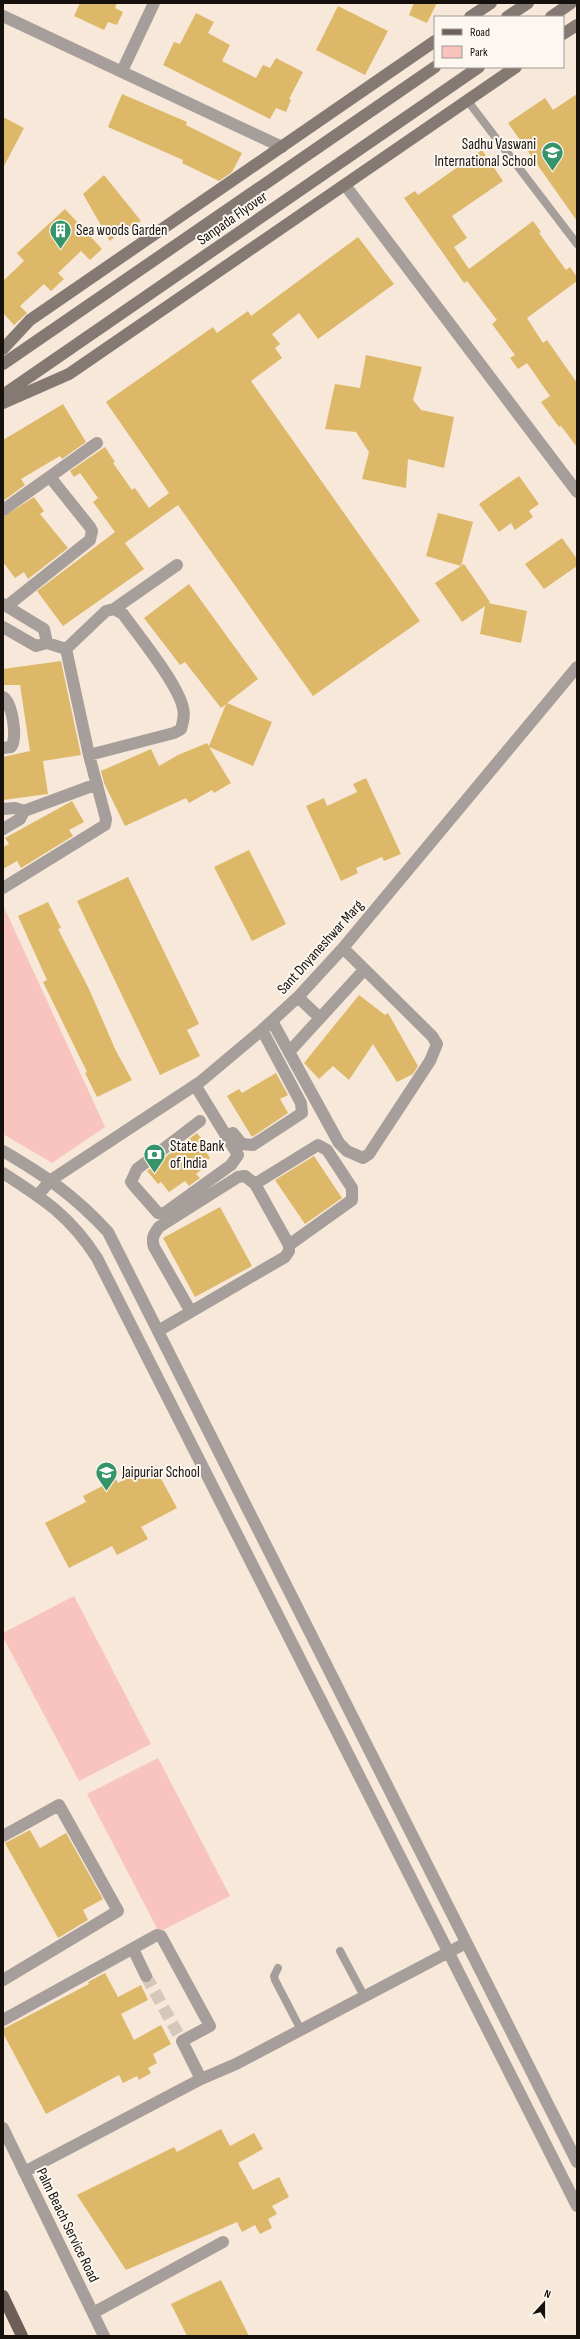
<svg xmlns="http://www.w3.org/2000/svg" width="580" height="2339" font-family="'Sofia Sans Condensed',sans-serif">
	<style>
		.green { fill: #f8c4bd }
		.building { fill: #deb869 }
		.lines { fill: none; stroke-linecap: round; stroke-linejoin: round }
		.minor-tunnel { stroke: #d5c8ba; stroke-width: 12; stroke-dasharray: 12 6; stroke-linecap: butt }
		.service { stroke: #a69e9a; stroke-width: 8 }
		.minor { stroke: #a69e9a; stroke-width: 12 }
		.secondary { stroke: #857973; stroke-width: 12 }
		.primary { stroke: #6d5f58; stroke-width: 12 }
		.labels { text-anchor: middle; stroke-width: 4; stroke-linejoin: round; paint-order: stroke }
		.poi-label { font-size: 15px; fill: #17110d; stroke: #fdf7f1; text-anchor: start }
		.street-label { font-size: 15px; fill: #17110d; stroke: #fdf7f1 }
	</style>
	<rect width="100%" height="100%" fill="#f7e8d9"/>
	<!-- green -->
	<path class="green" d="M3,905l102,222 -53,36 -49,-29z
		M74,1596l77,148 -72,37 -76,-144v-4z
		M158,1758l72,138 -71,36 -72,-138z"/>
	<!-- building -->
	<path class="building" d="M80,3h37l-2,5 8,4 -6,13 -9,-3 -4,8 -30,-14z
		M414,3h23l-10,20 -18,-8z
		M338,6l50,25 -23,44 -49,-25z
		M196,13l18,9 -6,11 22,12 -8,16 34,17 7,-13 7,3 6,-10 27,14 -14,27 2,1 -5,12 -10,-4 -6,11 -107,-54 11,-23 6,2z
		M122,94l65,28 -1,3 56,28 -10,19 -13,9 -37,-18 1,-3 -75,-33z
		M577,94v127l-69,-98 37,-25 8,12z
		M3,117l21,11 -21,40z
		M482,150l21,31 -51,35 15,22 -13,9 15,22 64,-48 8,11 -2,1 27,37 4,-3 7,10v4l-50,37 16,25 4,-3 30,43v64l-16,-21 -2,1 -18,-25 9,-6 -23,-33 -9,6 -8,-11 5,-3 -23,-31 5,-4 -30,-39 -3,2 -60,-85 11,-7 3,4z
		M104,175l37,46 -22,15 -2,-1 -7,6 -27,-47z
		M65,209l37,40 -12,11 -9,-9 -23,22 6,6 -13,12 -7,-7 -24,22 7,7 -13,12 -11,-12v-32l21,-20 -7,-8z
		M358,237l36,47 -76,55 -19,-26 -27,21 8,10 -5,4 7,10 -31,23 169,240 -107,75 -135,-191 -53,38 19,26 -81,57 -26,-35 78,-59 -22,-30 5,-4 -18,-25 -6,4 -4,-6 35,-24 10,15 -2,1 19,27 3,-2 14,20 20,-15 -63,-91 107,-75 4,6 31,-22 3,5z
		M366,355l56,12 -9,33 8,10 33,7 -10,51 -36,-9 -2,29 -44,-9 7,-27 -13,-20 -31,-3 10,-45 25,4z
		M63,404l23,38 -24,17 -2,-3 -39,23 4,6 -22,16v-61z
		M519,476l20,28 -10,7 4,6 -18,13 -4,-7 -12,9 -20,-28z
		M34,497l10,14 -4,3 28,34 -40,31 -4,-7 -9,6 -12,-16v-45z
		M438,513l35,9 -12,44 -35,-10z
		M562,538l15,21v7l-33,23 -19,-25z
		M464,564l26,38 -2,1 39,8 -6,32 -41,-9 5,-28 -23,16 -27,-39z
		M189,584l69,95 -31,24 45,19 -19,44 -44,-19 22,36 -17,10 -2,-3 -23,13 -3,-5 -61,28 -21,-43 -3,-12 50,-22 8,17 19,-11 29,-12 2,3 17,-42 -5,4 -36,-46 -5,3 -36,-47z
		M61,661l20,94 -38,6 5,33 -45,6v-43l27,-6 -10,-66h-17v-16z
		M366,778l35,76 -17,7 -2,-4 -26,11 2,5 -17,8 -35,-75 18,-8 3,8 30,-14 -4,-8z
		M72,801l12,21 -15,8 4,6 -52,32 -4,-7 -14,8v-22l6,-3 -4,-6z
		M249,850l37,74 -34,17 -38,-74z
		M128,877l71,147 -12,6 13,26 -40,19 -83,-174z
		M48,902l13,26 -3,1 31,60 27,62 16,29 -35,17 -12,-24 2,-1 -44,-90 4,-2 -29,-64z
		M359,995l26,20 3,-2 30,53 -5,8 -16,8 -24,-38 -24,36 -16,-14 -14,13 -15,-16z
		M276,1073l12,22 -8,4 8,14 -36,24 -25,-41 12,-7 3,4z
		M197,1133l13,16 -4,3 4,6 -6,5 2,3 -10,8 4,4 -11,8 -4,-5 -16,11 -8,-10 -3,2 -11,-13z
		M314,1156l28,42 -37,26 -30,-44z
		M220,1207l32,59 -57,31 -32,-59z
		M153,1464l24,44 -36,19 7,12 -31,16 -5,-9 -43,22 -24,-45 41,-21 -3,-6 33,-17 2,4z
		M30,1830l10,18 26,-15 37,66 -20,11 5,10 -30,18 -53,-95z
		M105,1973l13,24 23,-12 7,15 -27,14 13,26 27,-15 10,19 -18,10 4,9 -9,5 3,5 -12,7 -2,-4 -14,7 -4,-8 -73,39 -43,-81v-4l86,-45 -1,-2z
		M221,2129l9,17 24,-13 9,16 -25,14 15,27 26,-13 10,20 -17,9 5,8 -9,5 4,9 -12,6 -5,-9 -13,7 -5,-10 -111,48 -49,-75 97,-48 3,5z
		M221,2280l28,56h-62l-16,-32z"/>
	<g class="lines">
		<!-- minor-tunnel -->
		<path class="minor-tunnel" d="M146,1976l36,65"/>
		<!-- service -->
		<path class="service" d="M467,100l110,144
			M340,1951l24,45
			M278,1968l-4,8 1,4 26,50"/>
		<!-- minor -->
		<path class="minor" d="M3,16l279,131
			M122,71l32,-68
			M345,185l232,307
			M3,510l94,-67
			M3,604l41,25 3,14
			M7,606l83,-66 2,-9 -2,-4 -40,-50
			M114,609l63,-44
			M3,627l33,19 11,-3 19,6
			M66,649l40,-38 8,-2 9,5c15,21 55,70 60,94 2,7 0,14 -2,21l-7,4 -85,22
			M3,697c9,5 15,41 8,50l-8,1
			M3,809l12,-1 9,3 -4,8 -17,10
			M24,811l73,-27
			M3,888l102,-63 1,-6 -17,-64 -23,-106
			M298,997l22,21
			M272,1021l67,122 8,8 16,7 6,-4 61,-93 7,-17 -5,-8 -89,-88
			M289,1052l75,-82
			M195,1085l43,70 -7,10 -68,49 -5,-1 -23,-26 -4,-5 6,-13 63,-48
			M233,1133l9,11 11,1 49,-32 -1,-10 -39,-73
			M3,1151c44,26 71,44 105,81l469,930
			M3,1173c42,27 67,43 94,85l480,948
			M255,1184l63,-39 9,5 25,38v12l-63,45
			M38,1195l13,-15 149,-98 62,-52 36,-33 45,-49 234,-281
			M158,1331l127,-74 4,-6v-6l-34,-61 -10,-8 -7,1 -79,50c-5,7 -8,11 -5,20l37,65
			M3,1836l56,-31 59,106 -115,69
			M133,1949l13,27
			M3,2020l154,-85 4,1 49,90 -28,15 19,38
			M3,2128l101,208
			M24,2172l177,-93 35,-15 230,-121
			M93,2313l130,-71"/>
		<!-- secondary -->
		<path class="secondary" d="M470,17l21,-14
			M507,17l21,-14
			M551,17l20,-14
			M563,34l14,-9
			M3,349l27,-29 405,-279
			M3,364l432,-297
			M3,395l476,-328
			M3,403l66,-29 447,-307"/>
		<!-- primary -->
		<path class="primary" d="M3,2296l19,40"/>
	</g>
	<!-- icons -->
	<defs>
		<symbol id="school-pin" viewBox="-11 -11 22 30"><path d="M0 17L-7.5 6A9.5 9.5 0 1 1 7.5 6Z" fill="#36946b" stroke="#fdf7f1"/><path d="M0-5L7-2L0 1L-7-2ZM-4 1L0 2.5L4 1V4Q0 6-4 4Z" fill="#fff"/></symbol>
		<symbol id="building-pin" viewBox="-11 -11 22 30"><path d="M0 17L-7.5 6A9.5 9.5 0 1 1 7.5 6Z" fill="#36946b" stroke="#fdf7f1"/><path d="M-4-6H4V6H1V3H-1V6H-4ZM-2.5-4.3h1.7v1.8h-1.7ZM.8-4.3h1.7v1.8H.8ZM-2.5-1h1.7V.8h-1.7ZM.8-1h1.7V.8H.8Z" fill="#fff"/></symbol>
		<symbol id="bank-pin" viewBox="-11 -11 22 30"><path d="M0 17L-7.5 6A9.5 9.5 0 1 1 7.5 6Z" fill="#36946b" stroke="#fdf7f1"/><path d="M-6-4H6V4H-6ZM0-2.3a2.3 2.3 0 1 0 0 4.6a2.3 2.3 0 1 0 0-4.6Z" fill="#fff"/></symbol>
	</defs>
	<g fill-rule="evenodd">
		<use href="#school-pin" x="540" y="140" width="25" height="34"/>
		<use href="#building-pin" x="48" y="218" width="25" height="34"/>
		<use href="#bank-pin" x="142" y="1142" width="25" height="34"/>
		<use href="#school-pin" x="94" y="1460" width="25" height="34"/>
	</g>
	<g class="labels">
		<!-- poi labels -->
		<g class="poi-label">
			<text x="536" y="149" text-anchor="end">Sadhu Vaswani<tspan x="536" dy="17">International School</tspan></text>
			<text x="76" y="235">Sea woods Garden</text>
			<text x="170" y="1151">State Bank<tspan x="170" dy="17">of India</tspan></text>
			<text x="122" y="1477">Jaipuriar School</text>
		</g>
		<!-- street labels -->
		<g class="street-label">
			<text transform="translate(232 218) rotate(-35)" y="5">Sanpada Flyover</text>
			<text transform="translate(320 947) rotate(-48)" y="5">Sant Dnyaneshwar Marg</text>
			<text transform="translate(68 2225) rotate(64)" y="5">Palm Beach Service Road</text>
		</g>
	</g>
	<!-- border -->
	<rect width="580" height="2339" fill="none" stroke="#17110d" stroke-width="8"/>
	<!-- legend -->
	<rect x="434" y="16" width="130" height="52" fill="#fdf7f1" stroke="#a19b96"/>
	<rect x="442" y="29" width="20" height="6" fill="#6d5f58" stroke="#a19b96"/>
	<text x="470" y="36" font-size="12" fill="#17110d">Road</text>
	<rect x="442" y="46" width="20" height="12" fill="#f8c4bd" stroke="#a19b96"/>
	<text x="470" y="56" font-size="12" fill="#17110d">Park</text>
	<!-- north arrow -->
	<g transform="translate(544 2303) rotate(21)" stroke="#fdf7f1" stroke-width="3" paint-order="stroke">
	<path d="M0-3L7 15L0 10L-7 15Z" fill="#17110d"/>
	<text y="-6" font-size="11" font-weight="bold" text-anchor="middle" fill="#17110d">N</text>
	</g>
</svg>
